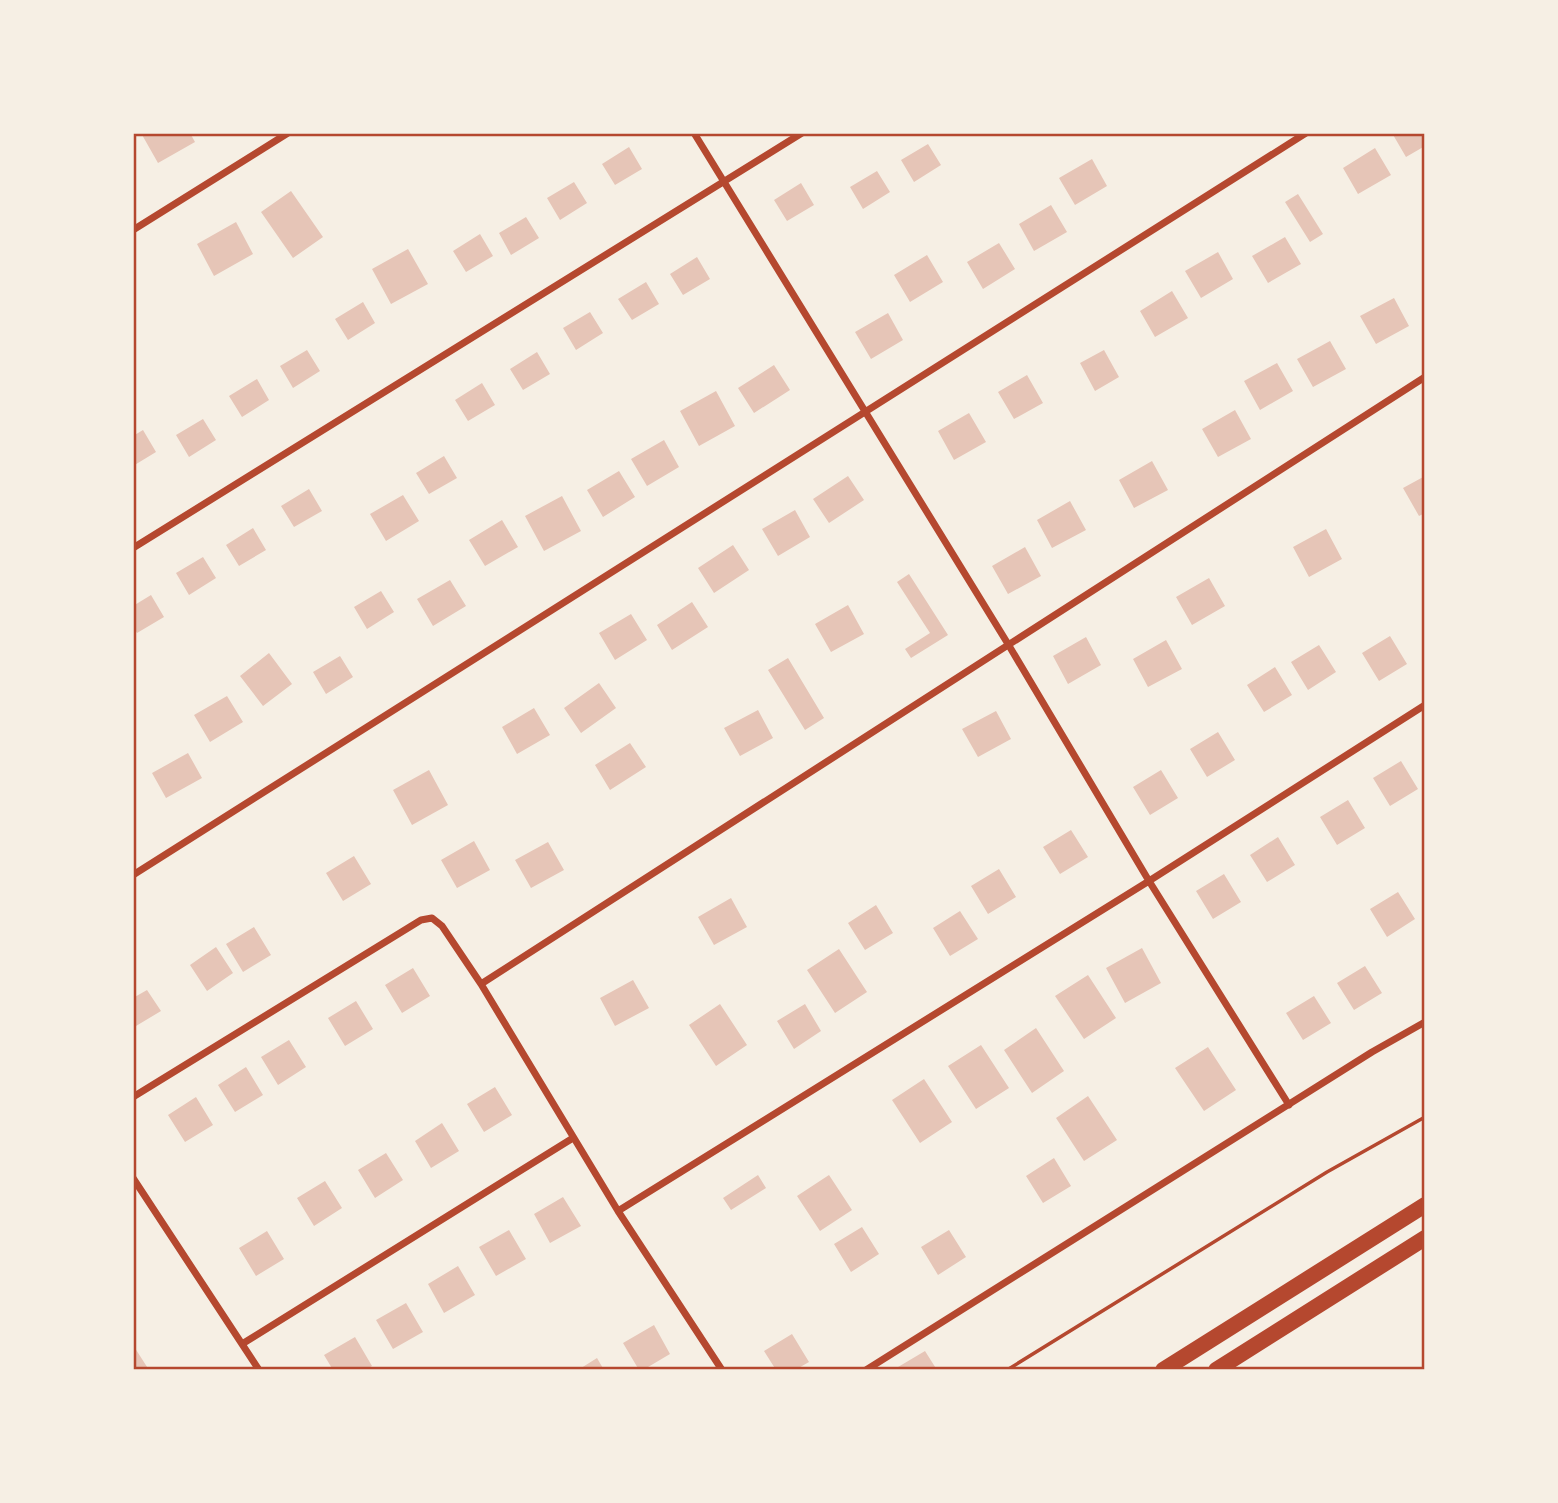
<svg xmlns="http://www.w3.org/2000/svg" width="1558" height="1503" font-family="Spectral,serif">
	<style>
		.building { fill: #e6c5b7 }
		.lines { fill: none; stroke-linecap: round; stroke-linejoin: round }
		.path { stroke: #b5482f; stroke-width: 3.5 }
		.minor { stroke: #b5482f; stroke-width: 7 }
		.primary { stroke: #b5482f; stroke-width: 16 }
		.neatline { fill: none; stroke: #b5482f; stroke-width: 2.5 }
	</style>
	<rect width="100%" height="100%" fill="#f6efe4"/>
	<!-- building -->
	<path class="building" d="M141,133h49l5,9 -37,21z
		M1392,133h33v13l-19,11z
		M928,144l13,21 -27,17 -13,-22z
		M629,147l13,22 -27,16 -13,-21z
		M1375,148l16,27 -33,19 -15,-26z
		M1092,159l15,27 -32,19 -16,-27z
		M877,171l13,21 -27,17 -13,-22z
		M574,182l13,21 -27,17 -13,-22z
		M801,183l13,22 -27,16 -13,-21z
		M291,191l32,46 -30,21 -32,-46z
		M1298,194l25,40 -13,8 -25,-40z
		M1051,205l16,27 -33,19 -15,-27z
		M526,217l13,21 -28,17 -12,-22z
		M236,222l17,32 -39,22 -17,-32z
		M480,234l13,22 -27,16 -13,-21z
		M1285,237l16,27 -33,19 -16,-27z
		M999,243l16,26 -32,20 -16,-27z
		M408,249l20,35 -37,20 -19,-35z
		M1218,252l15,27 -32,19 -16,-27z
		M927,255l16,27 -33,20 -16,-27z
		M697,257l13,22 -27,16 -13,-21z
		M646,282l13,22 -27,16 -14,-21z
		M1172,291l16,27 -33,19 -15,-26z
		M1394,298l15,28 -33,18 -16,-28z
		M363,302l12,21 -27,17 -13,-21z
		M590,312l13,21 -27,17 -13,-22z
		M888,313l15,27 -32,19 -16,-27z
		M1330,341l16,28 -33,18 -16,-28z
		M307,350l13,21 -27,17 -13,-22z
		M1104,350l15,27 -24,14 -15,-28z
		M537,352l13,22 -27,16 -13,-21z
		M1277,363l16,28 -33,19 -16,-29z
		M774,365l16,25 -36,23 -16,-25z
		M1027,375l16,28 -29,16 -16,-27z
		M257,379l12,21 -27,17 -13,-21z
		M482,383l13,22 -27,16 -13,-21z
		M716,391l19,35 -36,20 -19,-35z
		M1235,410l16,29 -33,18 -16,-28z
		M969,413l17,29 -32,18 -16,-29z
		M203,419l13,21 -27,17 -13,-22z
		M143,430l13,22 -23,14v-30z
		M664,440l15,27 -32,19 -16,-27z
		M444,456l13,22 -28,16 -13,-21z
		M1152,461l16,29 -34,18 -15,-28z
		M619,471l16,26 -32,20 -16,-27z
		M848,476l16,24 -35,23 -16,-24z
		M1425,476v37l-6,3 -16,-28z
		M309,489l13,22 -28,16 -13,-21z
		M403,495l16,26 -33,20 -16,-27z
		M562,496l19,35 -37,20 -19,-35z
		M1070,501l16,29 -34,18 -15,-28z
		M795,510l15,27 -32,19 -16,-27z
		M502,520l16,27 -33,19 -16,-26z
		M253,528l13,22 -27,16 -13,-21z
		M1326,529l16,30 -33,18 -16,-30z
		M733,545l16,25 -35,23 -16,-25z
		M1025,547l16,29 -33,18 -16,-28z
		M203,557l13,21 -27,17 -13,-22z
		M909,574l39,61 -37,23 -6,-9 25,-16 -33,-51z
		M1209,578l16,28 -33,19 -16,-28z
		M450,580l16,26 -33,20 -16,-27z
		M381,591l13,21 -27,17 -13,-22z
		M151,595l13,22 -27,16 -4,-6v-21z
		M692,602l16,25 -36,23 -15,-25z
		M848,605l16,29 -33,18 -16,-28z
		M631,614l16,26 -32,20 -16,-27z
		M1390,636l17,28 -28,17 -17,-28z
		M1086,637l15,28 -33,19 -15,-28z
		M1166,640l16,29 -34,18 -15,-28z
		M1319,645l17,27 -28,18 -17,-28z
		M269,653l23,31 -29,22 -23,-30z
		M340,656l13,21 -27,17 -13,-22z
		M788,658l36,60 -19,12 -37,-60z
		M1275,667l17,28 -28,17 -17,-27z
		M599,683l17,25 -35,25 -17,-25z
		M227,696l16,26 -33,20 -16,-27z
		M534,708l16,27 -33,19 -15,-27z
		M758,710l15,28 -33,18 -16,-28z
		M996,711l15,28 -33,18 -16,-28z
		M1218,732l17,28 -28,17 -17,-28z
		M630,743l16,24 -36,23 -15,-25z
		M188,753l14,25 -36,20 -14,-25z
		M1401,761l17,28 -28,17 -17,-28z
		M429,770l19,35 -36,20 -19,-35z
		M1161,770l17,28 -28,17 -17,-28z
		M1348,800l17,28 -28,17 -17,-28z
		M1071,830l17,27 -28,17 -17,-27z
		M1278,837l17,28 -28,17 -17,-27z
		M474,841l16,29 -33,18 -16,-28z
		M548,842l16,28 -33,18 -16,-28z
		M354,856l17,28 -28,17 -17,-28z
		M999,869l17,28 -28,17 -17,-28z
		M1224,874l17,28 -28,17 -17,-28z
		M1398,892l17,27 -28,18 -17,-28z
		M731,898l16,29 -33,18 -16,-28z
		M876,905l17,28 -28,17 -17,-27z
		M960,911l18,28 -28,17 -17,-28z
		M254,927l17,28 -28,17 -17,-28z
		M216,947l17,26 -26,18 -17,-26z
		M1142,948l19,35 -36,20 -19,-35z
		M839,949l28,43 -32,21 -28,-43z
		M1365,966l17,27 -28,17 -17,-27z
		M413,968l17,28 -28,17 -17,-28z
		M1088,975l28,43 -32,21 -29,-43z
		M633,980l16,28 -34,18 -15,-28z
		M147,990l14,21 -25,15 -3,-5v-23z
		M1314,996l17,27 -28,17 -17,-27z
		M356,1001l17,28 -28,17 -17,-28z
		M720,1004l27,41 -31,21 -27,-41z
		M805,1004l16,27 -27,18 -17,-28z
		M1036,1028l28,43 -32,22 -28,-43z
		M289,1040l17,27 -28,18 -17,-28z
		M981,1045l28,43 -33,21 -28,-43z
		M1208,1047l28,43 -32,21 -29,-43z
		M246,1067l17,28 -28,17 -17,-27z
		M924,1079l28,43 -32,21 -28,-43z
		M495,1087l17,28 -28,17 -17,-28z
		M1088,1096l29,44 -33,21 -28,-43z
		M196,1097l17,28 -28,17 -17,-27z
		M442,1123l17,28 -28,17 -16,-27z
		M386,1153l17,27 -28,18 -17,-28z
		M1054,1158l17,28 -28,17 -17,-27z
		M758,1175l8,13 -35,22 -8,-12z
		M829,1175l23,35 -32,21 -23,-35z
		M325,1181l17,27 -28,18 -17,-28z
		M563,1197l18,29 -31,17 -16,-29z
		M862,1227l17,27 -28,18 -17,-28z
		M509,1230l17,29 -30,17 -17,-29z
		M949,1230l17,27 -28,18 -17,-28z
		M267,1231l17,28 -28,17 -17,-28z
		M458,1266l17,29 -31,18 -16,-29z
		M406,1303l17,29 -30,17 -17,-29z
		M654,1325l16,29 -27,16h-4l-16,-27z
		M792,1334l17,28 -14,8h-19l-12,-19z
		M355,1337l17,29 -7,4h-32l-9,-15z
		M133,1345l16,25h-16z
		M925,1351l12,19h-44z
		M597,1358l7,12h-26z"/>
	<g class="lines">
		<!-- path -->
		<path class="path" d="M1007,1370l320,-198 98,-55"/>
		<!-- minor -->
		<path class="minor" d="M694,133l314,511 141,237 140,224
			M133,230l155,-97
			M133,548l669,-415
			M133,875l1173,-742
			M481,984l944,-607
			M133,1097l288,-177 11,-2 10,8 39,58 137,227 104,159
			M133,1178l126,192
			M618,1211l531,-330 276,-176
			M242,1344l331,-206
			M866,1370l506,-318 53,-30"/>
		<!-- primary -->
		<path class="primary" d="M1163,1370l262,-165
			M1216,1370l209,-132"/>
	</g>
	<!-- border -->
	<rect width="1558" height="1503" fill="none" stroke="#f6efe4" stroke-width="270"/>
	<rect x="135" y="135" width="1288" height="1233" class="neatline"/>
</svg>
